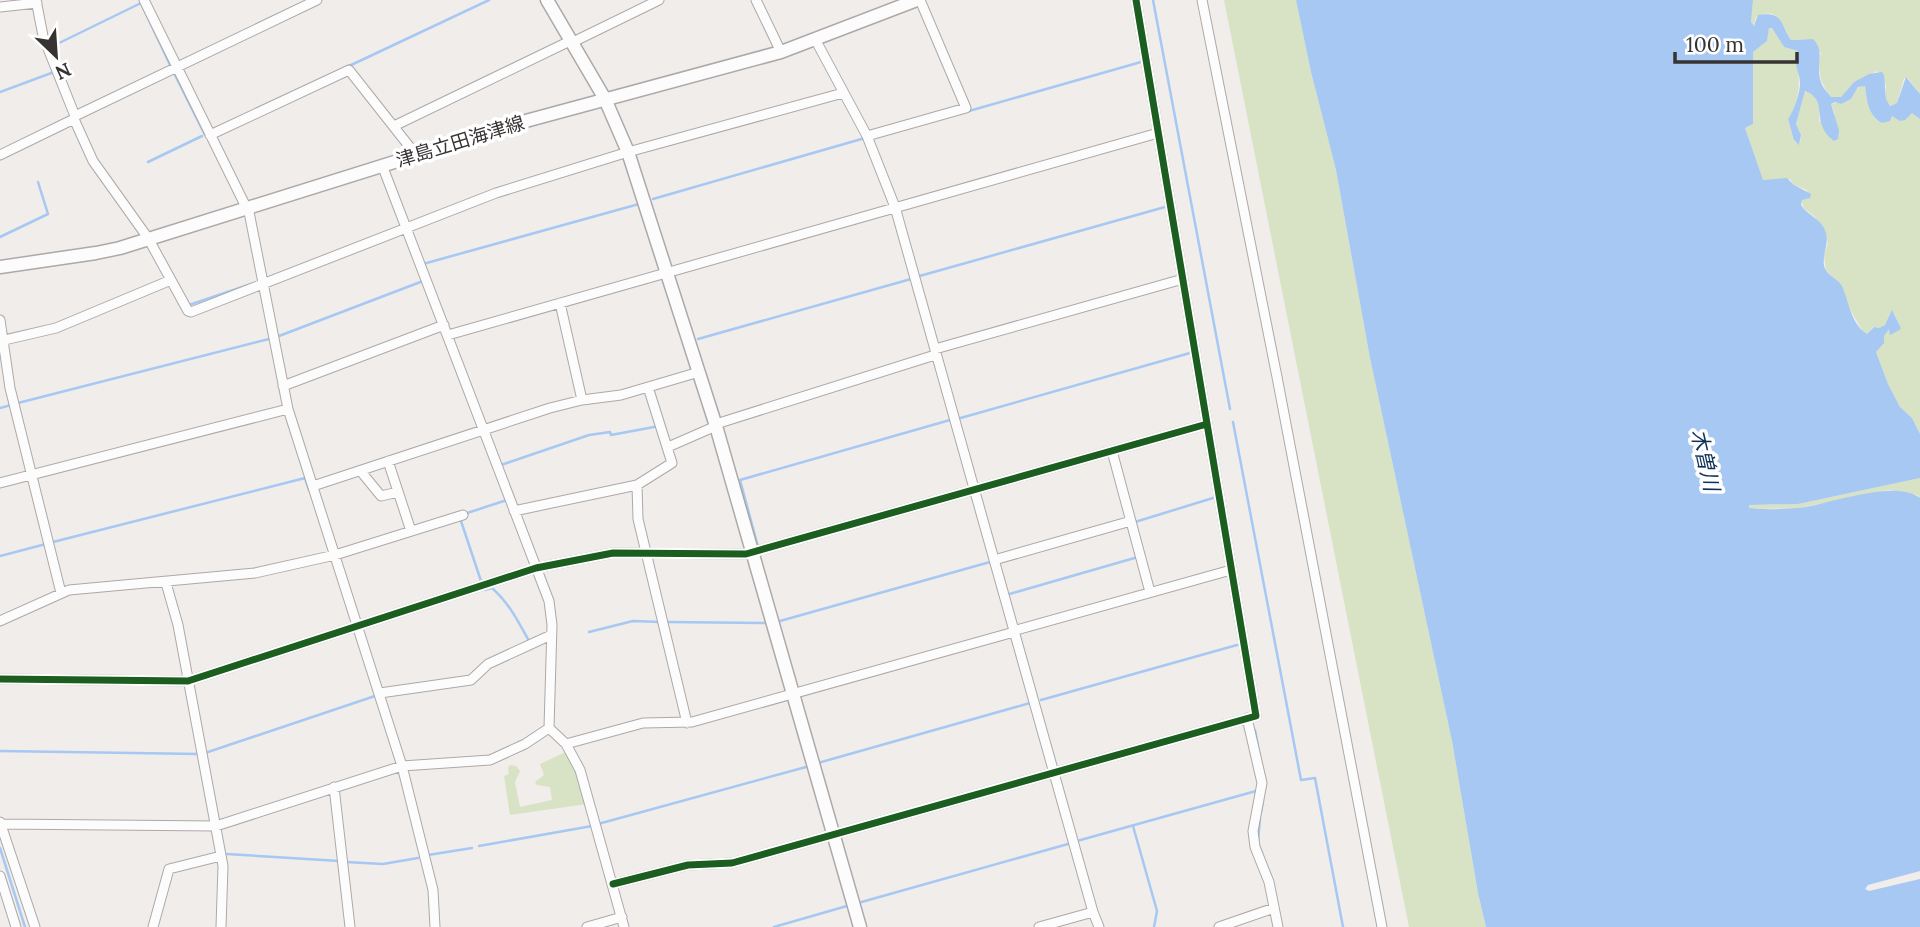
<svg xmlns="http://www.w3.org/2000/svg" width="1920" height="927" font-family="Lora,'Noto Sans JP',serif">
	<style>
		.green { fill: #d7e3c4 }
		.water { fill: #a6c8f3 }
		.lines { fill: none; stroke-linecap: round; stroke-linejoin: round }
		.stream { stroke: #a6c8f3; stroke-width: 2.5 }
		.street-casing { stroke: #aca9a8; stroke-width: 11 }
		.secondary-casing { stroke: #aca9a8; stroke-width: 15 }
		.street { stroke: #fdfcfc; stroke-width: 9 }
		.secondary { stroke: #fdfcfc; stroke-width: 12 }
		.cycleway-casing { stroke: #fff; stroke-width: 11 }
		.cycleway { stroke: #1b5e20; stroke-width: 7 }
		.labels { text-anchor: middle; stroke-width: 7; stroke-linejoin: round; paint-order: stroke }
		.street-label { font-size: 19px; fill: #363332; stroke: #fff }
		.water-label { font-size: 21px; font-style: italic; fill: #0e3158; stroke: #fff }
	</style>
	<rect width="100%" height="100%" fill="#f0edeb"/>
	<!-- green -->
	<path class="green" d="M1224,0h72l15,72 25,98 34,188 82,383 26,152 8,34h-77z
		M1753,0h167v94l-12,-16h-4l-7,25 -7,3 -4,-7v-14l-9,-14 -23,11 -13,15h-10c-11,-14 -14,-27 -10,-44l-15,-14 -15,1c-9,-14 -11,-35 -35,-23l-2,9 -3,-4z
		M1769,27l3,1 12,19 14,4c0,23 5,47 -10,68l7,23 5,2 1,-9 -5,-11 9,-33c14,4 15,17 14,31l16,-8 -4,-10 20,-5c4,-6 6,-14 14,-13 2,14 4,30 17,37l8,-2 2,-5 4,2 17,-5 7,6v315l-8,-16 -12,-11 -12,-23 -12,-32 10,-20 3,-3 5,4 6,-7 -6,-13 -9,12 -6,3 -6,-1 -6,7 -4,-2 -17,-30 -5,-16 -15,-16 -2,-14 4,-13c-4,-8 -8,-19 -13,-26 -7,-7 -13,-6 -13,-17l5,-3v-7l-13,-5 -4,-6 -27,1 -5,-11 -13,-41 8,-4v-72l14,-11z
		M1920,478v20l-3,-3 -28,-5 -90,18 -50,1v-4l49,-1z
		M568,751l10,19 9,34 -77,11 -6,-39 5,-2 -1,-6 2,-3 6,1 4,5 -5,11 5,25 32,-7 -2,-13 -13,-2 -2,-3 9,-7 -4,-11z"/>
	<!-- water -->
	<path class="water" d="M1296,0h457l-2,22 3,4 4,-11c26,-4 22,9 33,25l22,-1c13,13 2,27 8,43 1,5 7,11 10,15h10l13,-15 15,-8 13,-2 2,3 2,24 4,7 7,-3 9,-26 14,17v25l-8,-6 -7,7 -5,1 -8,-5 -2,5 -8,2c-14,-8 -15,-22 -17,-37l-7,1 -7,12 -10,5 -6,-2 -4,2 8,26 -1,9 -4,2c-25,-18 -4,-41 -29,-50l-9,33 5,11 -2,10 -5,-5 -6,-21c6,-9 11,-23 12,-34 1,-13 -9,-22 -2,-34l-14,-4 -12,-19h-3l-2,13 -14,11v72l-8,4 18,52 24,-2 7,7 17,9 -1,4 -8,2 -1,5c6,10 18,13 23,23 7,14 -2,24 0,38 3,10 13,12 18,20 7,16 9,38 25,48l7,-7 5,1 6,-3 7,-15 8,16 1,3 -11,6 -1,-6 -5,7v7l-8,9 12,32 12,23 12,11 8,16v44l-122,26 -49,1v3c15,2 33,1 49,0 30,-3 97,-30 122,-10v373l-52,14 -3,4 4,2 51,-12v48h-434l-8,-34 -26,-152 -82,-383 -34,-188 -25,-98z"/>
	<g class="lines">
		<!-- stream -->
		<path class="stream" d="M1153,0l77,409
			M53,46l88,-43 30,64
			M349,66l140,-66
			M174,73l31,62
			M0,92l54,-20
			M969,111l172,-49
			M148,162l54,-26
			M653,199l212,-61
			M0,237l48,-23 -10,-32
			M423,264l216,-60
			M916,277l249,-70
			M189,305l62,-21
			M279,336l144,-55
			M698,339l213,-60
			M18,403l251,-64
			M0,408l11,-3
			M957,419l233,-66
			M1233,422l68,358 14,-2 28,149
			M501,465l88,-30 21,-3 1,3 43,-8
			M464,514l43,-14
			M460,518l21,63
			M1135,522l78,-24
			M53,542l252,-64 4,12
			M758,547l-18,-67 210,-60
			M0,556l46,-12
			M485,590l7,-2c17,15 26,33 37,53
			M1006,595l132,-38
			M780,621l210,-59
			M667,622l98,1
			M589,632l44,-11 27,1
			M1041,700l196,-55
			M1255,730l5,27
			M0,751l199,3v2
			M205,753l170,-57
			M818,763l212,-60
			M1261,812l2,-11
			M1260,818l-2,25 4,10
			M598,824l208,-57
			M1133,826l24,85 -3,16
			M1077,841l179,-50
			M479,846l113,-20
			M0,848l25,79
			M227,854l112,7
			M428,855l44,-7
			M346,862l37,2 35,-6
			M858,903l210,-59
			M774,927l73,-21"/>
		<defs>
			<path id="street" d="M36,0l7,36 32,80
				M144,0l102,207
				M756,0l25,52
				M1202,0l75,377 105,550
				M0,7l37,-4
				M815,39l52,97 28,71 198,705 -54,15
				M573,42l86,-42
				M74,119l19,42 55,77 40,73 3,1 305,-119 132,-41 215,-59
				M394,126l178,-86
				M210,135l139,-65 67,85
				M867,136l99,-28 -46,-108
				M0,155l74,-36 1,-3 242,-116
				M382,165l167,436 3,24 -3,103 17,16 14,26 44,157
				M248,207l40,202 114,357 31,124 2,37
				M560,303l22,97
				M0,320l10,68 51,205
				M448,335l710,-202
				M0,341l56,-13 115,-48
				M935,349l248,-70
				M283,386l161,-61
				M648,387l24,76 -35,22 1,34 49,204
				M716,424l219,-69
				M668,447l48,-21
				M1112,451l38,141
				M388,461l23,70
				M362,470l1,4 18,22 17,-4
				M0,483l288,-74
				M313,486l237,-78 32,-8 39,-5 78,-23
				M514,511l123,-26
				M994,560l137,-39
				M166,583l12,42 45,241 -2,61
				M0,621l69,-31 186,-17 80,-18 128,-40
				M1013,631l218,-61
				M0,679l188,2 348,-113 77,-15 133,1 461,-130
				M380,693l91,-13 17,-16 63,-29
				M1247,718l15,65 -9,48 2,16 14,35 9,45
				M566,744l77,-21 49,-1 322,-90
				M334,787l16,140
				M0,822l35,105
				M1,824l215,2 186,-60 88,-6 35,-16 24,-16
				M0,876l16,51
				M613,884l75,-19 44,-2 524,-147 -120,-716
				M1093,912l6,15
				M153,927l16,-58 52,-13
				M587,927l35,-10
				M1219,927l55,-19"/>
			<path id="secondary" d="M547,0l58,99 23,53 88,274 144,501
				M0,267l96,-14 24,-5 402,-126 259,-70 136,-52"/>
		</defs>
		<!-- street casing -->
		<use href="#street" class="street-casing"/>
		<!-- secondary casing -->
		<use href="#secondary" class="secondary-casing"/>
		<!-- street -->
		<use href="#street" class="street"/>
		<!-- secondary -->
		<use href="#secondary" class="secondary"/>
		<defs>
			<path id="cycleway" d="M0,679l188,2 348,-113 77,-15 133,1 461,-130
				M613,884l75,-19 44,-2 524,-147 -120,-716"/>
		</defs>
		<!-- cycleway casing -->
		<use href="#cycleway" class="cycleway-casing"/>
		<!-- cycleway -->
		<use href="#cycleway" class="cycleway"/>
	</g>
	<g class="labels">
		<!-- street labels -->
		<g class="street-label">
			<text transform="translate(460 141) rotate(-17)" y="7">津島立田海津線</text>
		</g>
		<!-- water labels -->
		<g class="water-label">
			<text transform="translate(1705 460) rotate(77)" y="7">木曽川</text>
		</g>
	</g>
	<!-- north arrow -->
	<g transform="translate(56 56) rotate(155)" stroke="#ffffff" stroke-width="5" paint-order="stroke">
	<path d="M0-5L12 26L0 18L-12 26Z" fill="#363332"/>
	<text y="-10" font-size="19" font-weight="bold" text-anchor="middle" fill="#363332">N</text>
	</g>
	<!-- scale -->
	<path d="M1675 52v10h122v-10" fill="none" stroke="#363332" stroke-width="3.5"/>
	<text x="1686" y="52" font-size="21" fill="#363332" stroke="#ffffff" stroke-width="5" paint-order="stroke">100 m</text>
</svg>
